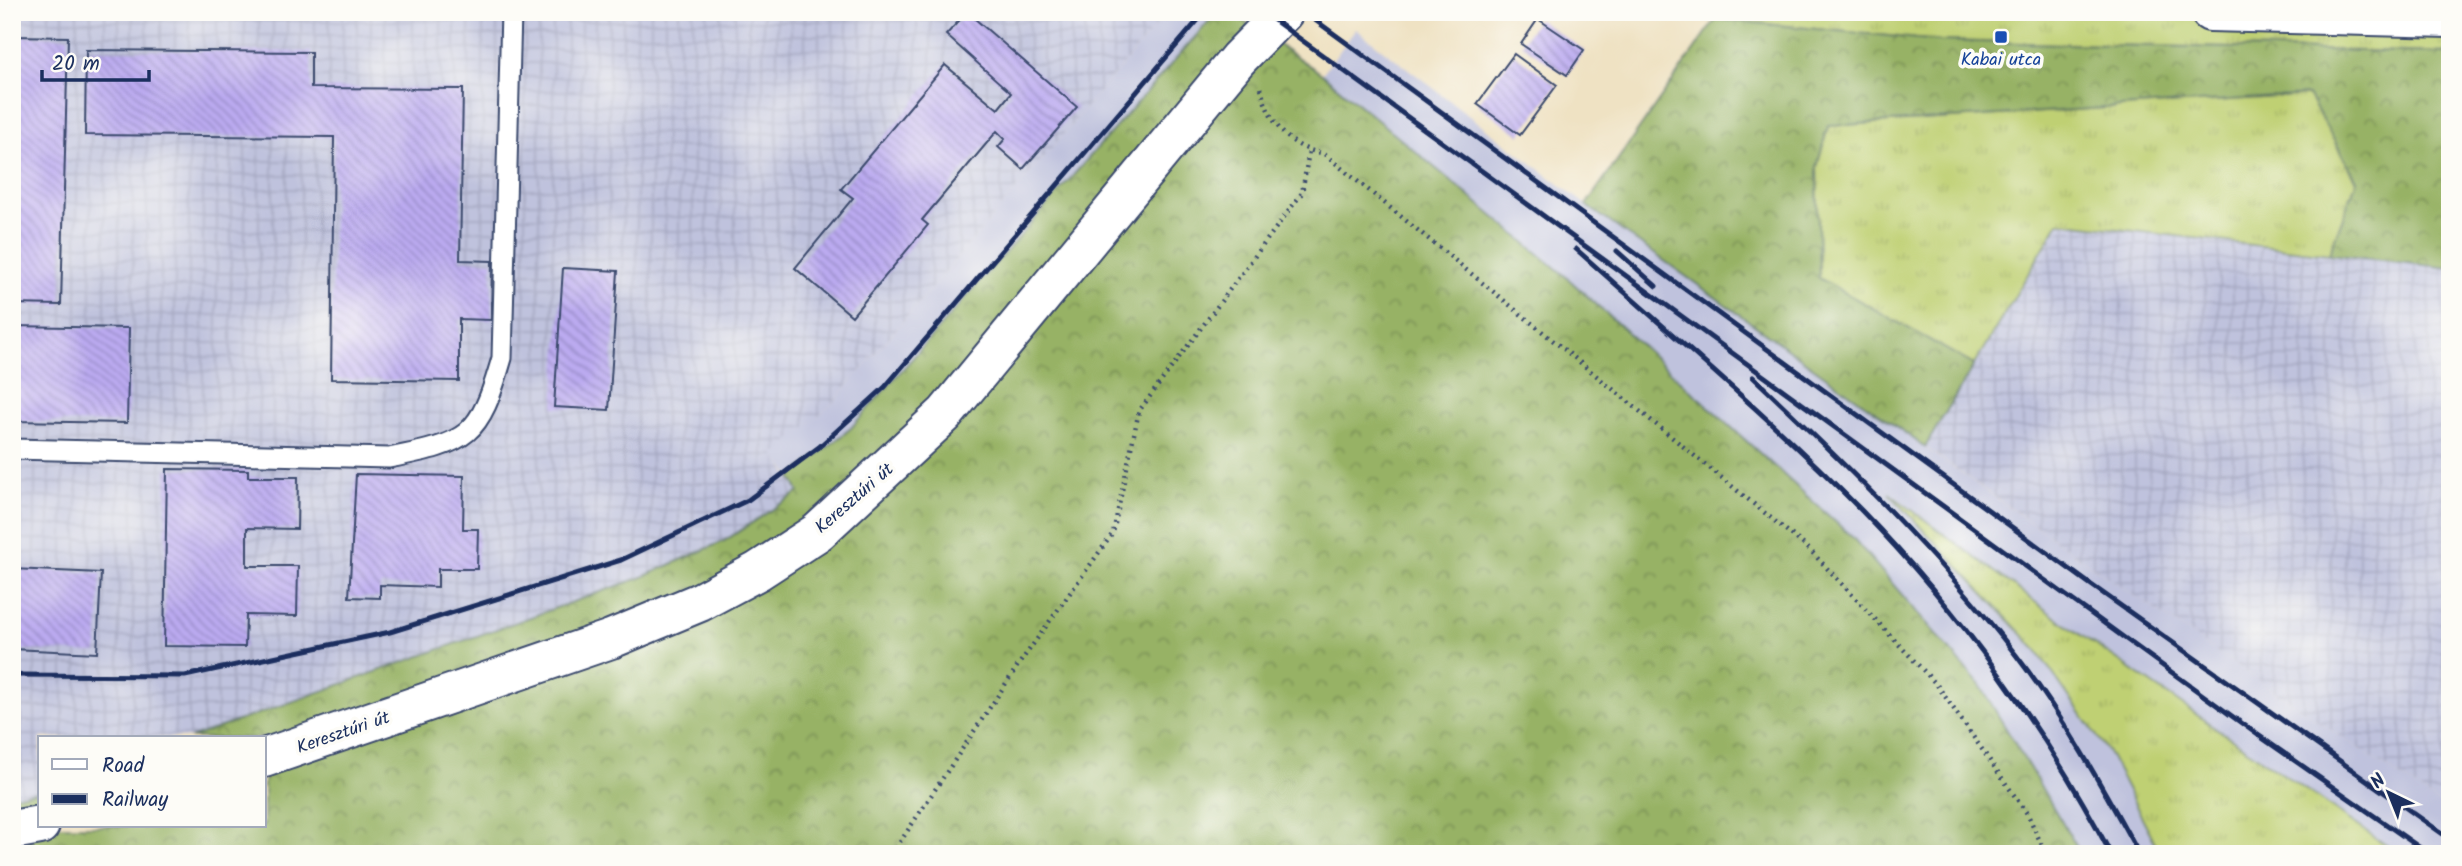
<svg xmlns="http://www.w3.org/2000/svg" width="2462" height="866" font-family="Kalam,sans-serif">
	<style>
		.industrial { fill: url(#industrial-grid) }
		.railway { fill: #bfc2dd }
		.grass { fill: url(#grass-tufts); stroke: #6d8068; stroke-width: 2 }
		.forest { fill: url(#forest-crowns); stroke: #597062; stroke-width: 2 }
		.building { fill: url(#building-back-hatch) }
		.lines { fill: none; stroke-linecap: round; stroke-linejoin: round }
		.service-casing { stroke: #3b4a6d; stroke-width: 23 }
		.secondary-casing { stroke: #3b4a6d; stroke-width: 42 }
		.path { stroke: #3b4a6d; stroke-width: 4.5; stroke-dasharray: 2 5; stroke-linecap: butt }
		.service { stroke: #fff; stroke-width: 19 }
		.secondary { stroke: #fff; stroke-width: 38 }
		.rail { stroke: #1b2f5e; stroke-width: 5 }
		.transit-dot { fill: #1a4fb4; stroke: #fdfcf7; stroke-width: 2.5 }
		.labels { text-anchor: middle; stroke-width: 7; stroke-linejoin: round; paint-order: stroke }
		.transit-label { font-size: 18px; fill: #164399; stroke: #fdfcf7 }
		.street-label { font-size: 18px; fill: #1b2f5e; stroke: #fdfcf7 }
	</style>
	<defs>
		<pattern id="industrial-grid" width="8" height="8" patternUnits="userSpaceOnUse" patternTransform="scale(1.75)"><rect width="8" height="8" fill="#bfc2dd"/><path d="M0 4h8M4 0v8" fill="none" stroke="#a4a7c0"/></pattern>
		<pattern id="grass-tufts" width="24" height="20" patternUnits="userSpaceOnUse" patternTransform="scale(1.75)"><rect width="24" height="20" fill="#bfd073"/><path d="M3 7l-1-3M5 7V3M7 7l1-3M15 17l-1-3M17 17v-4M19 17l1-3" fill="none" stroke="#a4b366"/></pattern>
		<pattern id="forest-crowns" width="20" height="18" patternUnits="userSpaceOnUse" patternTransform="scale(1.75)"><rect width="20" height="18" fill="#97b265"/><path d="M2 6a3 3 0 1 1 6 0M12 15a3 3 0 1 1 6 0" fill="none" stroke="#7a9156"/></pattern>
		<pattern id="building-back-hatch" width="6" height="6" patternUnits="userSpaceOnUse" patternTransform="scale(1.75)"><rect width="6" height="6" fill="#bbaaf0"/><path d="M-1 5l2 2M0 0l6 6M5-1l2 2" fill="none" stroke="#978bc6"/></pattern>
	</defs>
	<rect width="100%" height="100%" fill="#fdfcf7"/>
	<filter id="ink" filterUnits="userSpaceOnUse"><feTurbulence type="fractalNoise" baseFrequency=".0143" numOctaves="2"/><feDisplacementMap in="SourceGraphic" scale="14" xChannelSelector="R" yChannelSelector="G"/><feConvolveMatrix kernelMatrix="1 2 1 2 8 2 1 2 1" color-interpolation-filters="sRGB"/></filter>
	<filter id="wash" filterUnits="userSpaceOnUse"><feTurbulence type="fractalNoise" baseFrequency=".00686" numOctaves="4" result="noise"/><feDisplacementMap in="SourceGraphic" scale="28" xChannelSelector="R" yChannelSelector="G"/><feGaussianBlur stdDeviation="1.57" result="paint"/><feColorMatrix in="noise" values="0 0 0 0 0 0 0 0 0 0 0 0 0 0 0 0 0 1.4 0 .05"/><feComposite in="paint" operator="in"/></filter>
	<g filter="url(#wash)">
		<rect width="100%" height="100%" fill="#efe2c3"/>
		<!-- industrial -->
		<path class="industrial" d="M12,12h1156l-336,392 -57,50 24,38 -75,49 -84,37 -450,160h-150v53l-28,5z
			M2059,222l391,46v543l-350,-239 -175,-125z"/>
		<!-- railway -->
		<path class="railway" d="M1168,12h49l-366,416 -60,49 -17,-23 58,-50z
			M1356,29l255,195 489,348 350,239v43h-51l-337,-232 -169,-126 141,151 74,105 53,102h-80l-101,-169 -127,-147 -290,-264 -241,-200z"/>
		<!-- grass -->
		<path class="grass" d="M1704,12h746v41l-510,-12 -224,-22z
			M2308,95l49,86 -28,73 -270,-32 -85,143 -155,-87 -2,-111 11,-41z
			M1889,493l173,129 337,232h-238l-53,-102 -74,-105z"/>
		<!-- forest -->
		<path class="forest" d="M1217,12h13l92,62 241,200 290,264 127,147 101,169h-2069v-58l28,-5v35h224v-88h-74l450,-160 84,-37 75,-49 -8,-15 60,-49z
			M1716,19l224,22 510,12v215l-121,-14 28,-74 -49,-85 -480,31 -11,41 2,111 155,87 -49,82 -339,-242z"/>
		<g id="blocks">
			<!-- building -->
			<path class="building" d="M967,12l110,95 -54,62 -25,-22 7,-8 -8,-8 -75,89 6,5 -76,91 -57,-48 58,-70 -12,-9 104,-124 53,44 13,-16 -65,-58z
				M1538,19l46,31 -17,25 -46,-31z
				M12,36l56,1 -7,268 -49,-1z
				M86,50l225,2v36l152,1 -3,171 32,1 -1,59 -32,-1v62l-128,-2 3,-242 -249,-2z
				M1514,54l43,31 -37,50 -43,-31z
				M563,268l55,3 -9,139 -55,-3z
				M12,326l117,2 -2,95 -115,-2z
				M167,469l81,1v7h50l-1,52 -50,-1v38h51l-1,50 -51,-1 -1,32 -81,-1z
				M356,474l108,2 -1,53h15l-1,40h-39v18l-58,-2v13l-31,-1z
				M12,569l89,4 -4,80 -85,-4z"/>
		</g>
	</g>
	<g filter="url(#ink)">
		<use href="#blocks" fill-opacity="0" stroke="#3b4a6d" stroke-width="2"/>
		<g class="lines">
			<defs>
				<path id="service" d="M12,449l377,9c80,-16 90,-20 113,-100l9,-346"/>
				<path id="secondary" d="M2210,12l240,6
					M264,758l347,-119 89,-37 58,-31 60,-39 127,-118 293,-355 46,-47
					M12,830l28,-5"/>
			</defs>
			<!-- service casing -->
			<use href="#service" class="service-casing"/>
			<!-- secondary casing -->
			<use href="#secondary" class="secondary-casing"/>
			<!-- path -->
			<path class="path" d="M1261,88c7,33 28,61 62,65l486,396 128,136 91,130 18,39
				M892,854l127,-190 94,-131 26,-122 163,-218 7,-42"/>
			<!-- service -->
			<use href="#service" class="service"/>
			<!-- secondary -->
			<use href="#secondary" class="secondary"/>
			<!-- rail -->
			<path class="rail" d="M1263,12l995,723 171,119
				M1304,12l786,572 360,255
				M1576,249c96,86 196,170 286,262 97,100 184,219 249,343
				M1617,251l39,35
				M1753,377c93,88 185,177 263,278 47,61 86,131 123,199
				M12,675l173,1 205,-44 231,-72 127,-60 71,-53 66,-60 320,-375"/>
		</g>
	</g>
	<!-- markers -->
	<rect class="transit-dot" x="1994" y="30" width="14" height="14" rx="3.5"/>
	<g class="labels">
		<!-- transit labels -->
		<g class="transit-label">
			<text x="2001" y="65">Kabai utca</text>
		</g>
		<!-- street labels -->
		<g class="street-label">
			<text transform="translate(854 498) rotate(-41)" y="6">Keresztúri út</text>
			<text transform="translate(343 732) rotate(-19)" y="6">Keresztúri út</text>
		</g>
	</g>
	<!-- margin -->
	<rect width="2462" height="866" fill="none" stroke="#fdfcf7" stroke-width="42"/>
	<!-- legend -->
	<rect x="38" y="736" width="228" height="91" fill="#fdfcf7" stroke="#a3aaba" stroke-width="2"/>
	<rect x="52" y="759" width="35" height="10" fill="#ffffff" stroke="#a3aaba" stroke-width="2"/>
	<text x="102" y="772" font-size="21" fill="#1b2f5e">Road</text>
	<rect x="52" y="794" width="35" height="10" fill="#1b2f5e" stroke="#a3aaba" stroke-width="2"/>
	<text x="102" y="806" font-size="21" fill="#1b2f5e">Railway</text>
	<!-- north arrow -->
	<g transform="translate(2389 793) rotate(317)" stroke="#fdfcf7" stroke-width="5" paint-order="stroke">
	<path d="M0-5L12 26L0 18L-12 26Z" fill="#1b2f5e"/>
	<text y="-10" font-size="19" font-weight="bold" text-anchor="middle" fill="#1b2f5e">N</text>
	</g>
	<!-- scale -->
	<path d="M42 70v10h107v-10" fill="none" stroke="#1b2f5e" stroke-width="3.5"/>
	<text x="52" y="70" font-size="21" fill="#1b2f5e" stroke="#fdfcf7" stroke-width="5" paint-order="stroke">20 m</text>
</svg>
